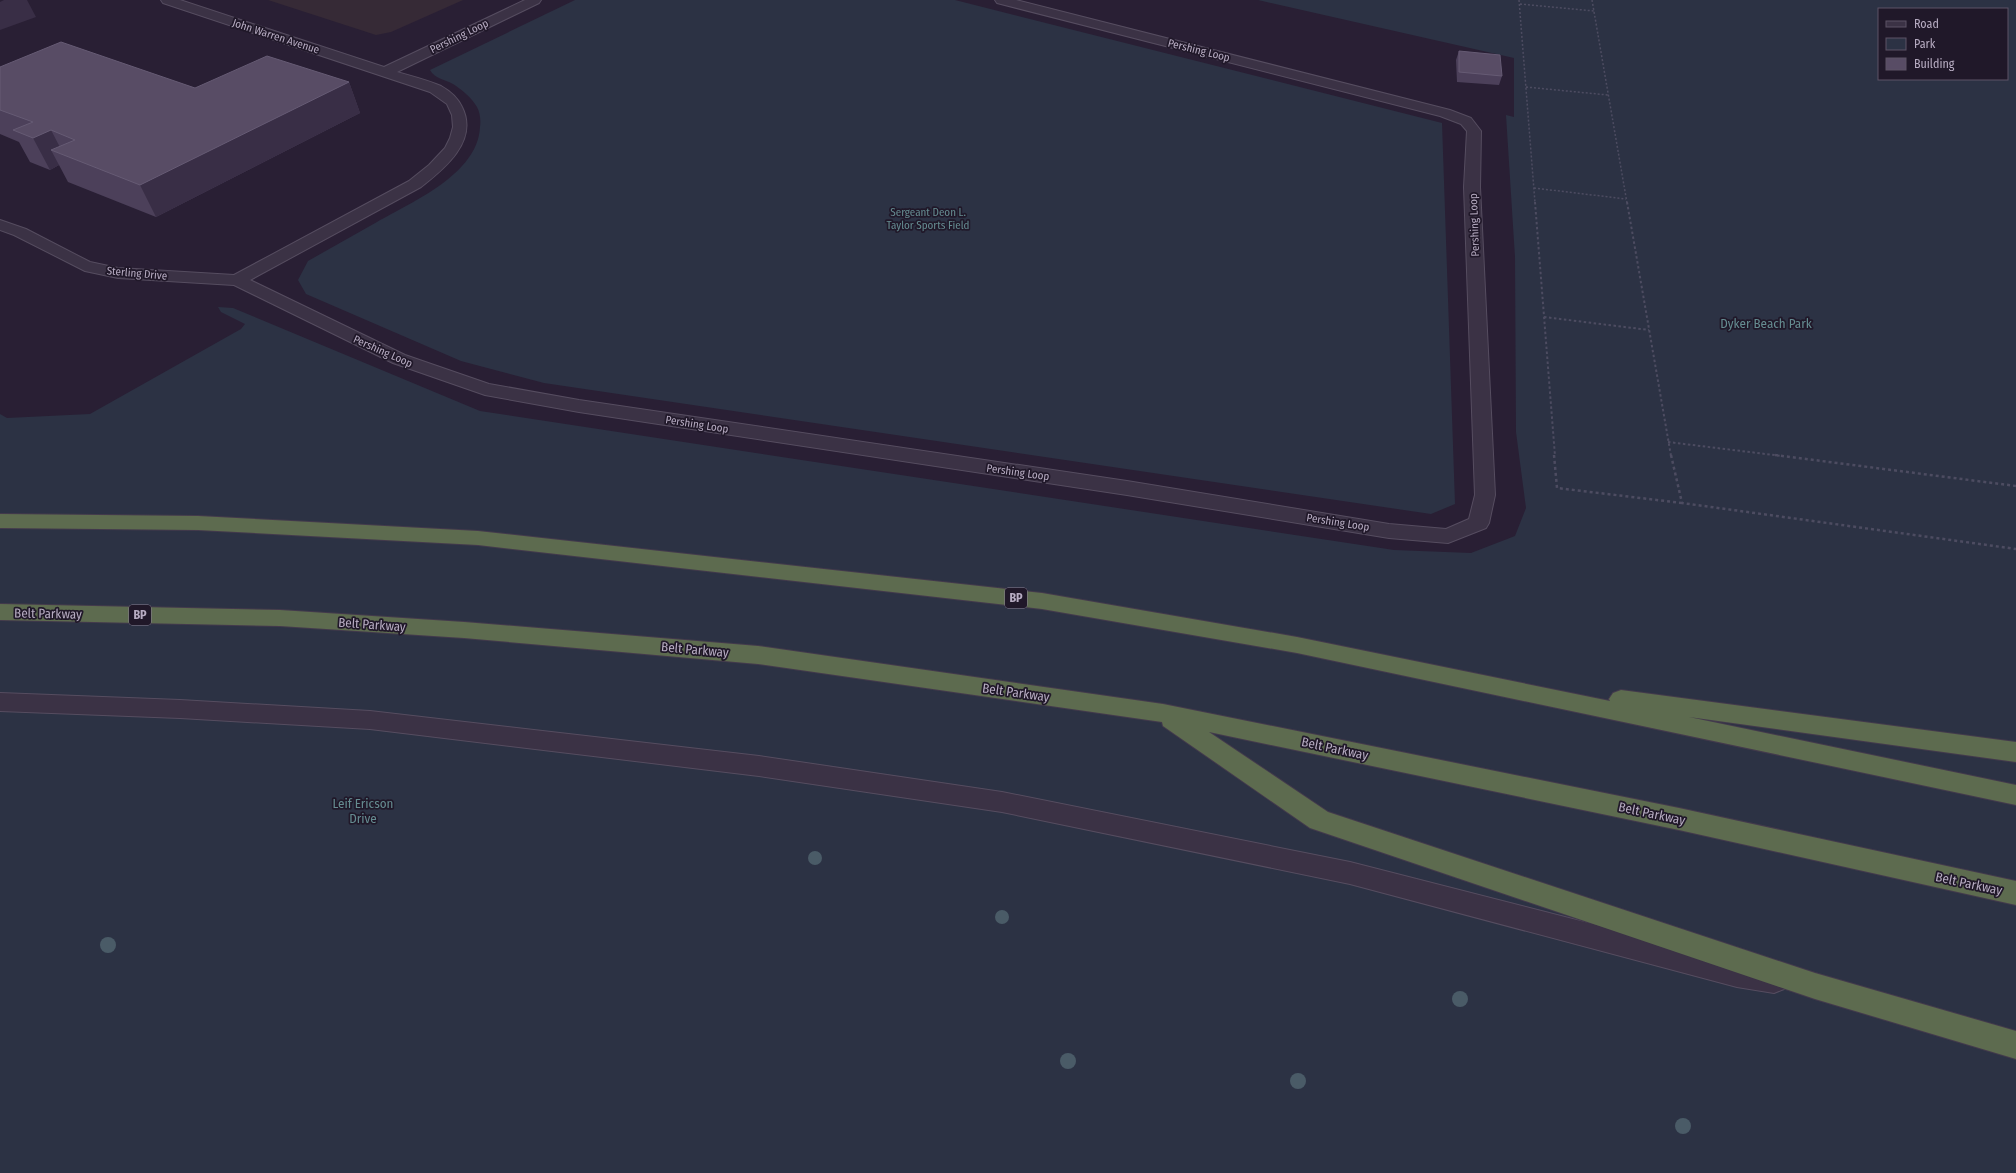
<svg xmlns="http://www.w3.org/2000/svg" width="2016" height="1173" font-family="'Fira Sans Condensed',sans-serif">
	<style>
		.medical { fill: #362a36 }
		.green { fill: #2c3244; fill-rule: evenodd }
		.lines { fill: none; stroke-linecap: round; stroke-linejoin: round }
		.lane-casing { stroke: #564d60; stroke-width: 2 }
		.street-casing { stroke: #564d60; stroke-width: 2 }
		.highway-casing { stroke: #433a4c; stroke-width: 2 }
		.path-far2 { stroke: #4d4c61; stroke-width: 1.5; stroke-dasharray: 2 2; stroke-linecap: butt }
		.path-far1 { stroke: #4d4c61; stroke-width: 2; stroke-dasharray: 2.5 2.5; stroke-linecap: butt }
		.path { stroke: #4d4c61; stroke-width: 2.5; stroke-dasharray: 3 3; stroke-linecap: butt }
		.lane { fill: #3b3245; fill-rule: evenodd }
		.street { fill: #3b3245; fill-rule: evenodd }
		.highway { fill: #5d6b4f; fill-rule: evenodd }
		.tree { fill: #4a5b67 }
		.wall { fill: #4c405a }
		.shaded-wall { fill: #392e46 }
		.building { fill: #584c65; stroke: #665b74 }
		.labels { text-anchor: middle; stroke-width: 3.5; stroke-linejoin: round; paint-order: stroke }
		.far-street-label { font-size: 11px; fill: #b7acc2; stroke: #201829 }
		.far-park-label { font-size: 11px; fill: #658c91; stroke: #201829 }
		.shield { fill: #201829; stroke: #8a8094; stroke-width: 1 }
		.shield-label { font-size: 12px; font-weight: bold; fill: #b7acc2 }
		.park-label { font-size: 13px; fill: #658c91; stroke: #201829 }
		.street-label { font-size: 13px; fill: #b7acc2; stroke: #201829 }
	</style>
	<rect width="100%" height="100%" fill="#291f34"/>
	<!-- medical -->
	<path class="medical" d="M268,0h195l-72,32 -15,3z"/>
	<!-- green -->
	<path class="green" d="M575,0h380l487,123 13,381 -24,10 -887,-131 -83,-22 -155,-67 -8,-14 10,-19c23,-13 46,-26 69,-39 35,-20 101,-48 103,-95 1,-6 0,-15 -3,-20 -5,-9 -16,-18 -24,-23 -9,-5 -18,-5 -23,-14z
		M1258,0h758v1173h-2016v-759l7,4 83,-4 151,-85 4,-5 -24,-12 -3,-5 15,1 247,103 914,139 77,3 44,-17 11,-28 -10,-76 -1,-175 -9,-142 8,2v-59zM1879,9h128v70h-128z"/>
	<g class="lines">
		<defs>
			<path id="lane" d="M0,693l180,7 190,11 389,45 243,36 348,70 387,99 37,6 10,4 4,9 -4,9 -10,4 -37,-6 -387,-103 -348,-72 -243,-36 -389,-47 -190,-11 -180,-7z"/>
			<path id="street" d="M161,0h19l204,67 141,-67h16l-2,3 -142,69c14,4 30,8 44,14 9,5 17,12 21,21 17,34 -18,62 -41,80l-171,93 155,75 84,29 90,16 548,81 262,43 57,5 23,-10 6,-24 -11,-308 3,-56 -6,-7 -21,-8 -443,-113 -2,-3h21l434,110 21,8 10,13 -1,56 15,308 -6,28 -3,5 -38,15 -59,-5 -262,-43 -548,-83 -94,-17 -92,-32 -159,-78 -116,-7 -33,-7 -71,-36 -14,-5v-10l26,9 64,33 28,6 116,7 175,-94 20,-16 16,-17 5,-10 3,-11 -1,-12 -5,-11 -17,-12 -267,-89z"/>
			<path id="highway" d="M0,514l198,2 280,15 564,62 255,44 313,64 -1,-2 4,-6 8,-3 395,52v20l-327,-45 327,68v20l-719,-152 -255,-44 -564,-64 -280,-15 -198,-2z
				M0,604l280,6 184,12 294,24 405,58 516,104 337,73v24l-337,-75 -470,-98 119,80 487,161 201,58v28l-201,-60 -505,-171 -147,-102 -1,-4 -404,-58 -294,-26 -184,-12 -280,-6z"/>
		</defs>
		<!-- lane casing -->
		<use href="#lane" class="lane-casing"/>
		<!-- street casing -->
		<use href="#street" class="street-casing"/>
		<!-- highway casing -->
		<use href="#highway" class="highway-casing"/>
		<!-- path-far2 -->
		<path class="path-far2" d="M1519,0l16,203
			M1592,0l35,203
			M1520,4l74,7
			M1526,87l82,8
			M1534,188l92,11"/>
		<!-- path-far1 -->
		<path class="path-far1" d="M1535,202l20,254
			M1627,202l44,254
			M1544,317l105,13
			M1668,442l114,14"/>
		<!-- path -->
		<path class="path" d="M1554,455l3,33 125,15
			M1671,455l11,48 334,46
			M1775,455l241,31"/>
		<!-- lane -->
		<use href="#lane" class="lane"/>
		<!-- street -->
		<use href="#street" class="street"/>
		<!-- highway -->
		<use href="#highway" class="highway"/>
	</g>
	<!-- trees -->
	<g class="tree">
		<circle cx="815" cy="858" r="7"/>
		<circle cx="1002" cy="917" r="7"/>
		<circle cx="108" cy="945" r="8"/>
		<circle cx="1460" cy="999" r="8"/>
		<circle cx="1068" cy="1061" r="8"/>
		<circle cx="1298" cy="1081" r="8"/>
		<circle cx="1683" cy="1126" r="8"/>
	</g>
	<!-- wall -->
	<path class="wall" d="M1459,51l43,25 -3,9 -42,-3 -1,-22z
		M0,67l195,21 154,-6 11,31 -204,104 -88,-35 -9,-17 -9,5 -20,-8 -11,-20 -19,-8z"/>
	<!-- shaded-wall -->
	<path class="shaded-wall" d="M4,0h23l9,17 -36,13v-28z
		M349,82l11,31 -204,104 -16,-32z
		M51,130l13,25 -13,-5 8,15 -9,5 -17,-32z"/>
	<!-- building -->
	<path class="building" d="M61,42l134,46 72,-32 82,26 -209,103 -89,-35 24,-10 -24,-10 -18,8 -20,-8 20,-8 -33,-12v-43z
		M1459,51l41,4 2,21 -43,-4z"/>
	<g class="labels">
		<!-- far-street labels -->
		<g class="far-street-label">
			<text transform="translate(276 36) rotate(18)" y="4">John Warren Avenue</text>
			<text transform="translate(459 36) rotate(-26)" y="4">Pershing Loop</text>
			<text transform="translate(1199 50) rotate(14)" y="4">Pershing Loop</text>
			<text transform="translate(1474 225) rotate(-92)" y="4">Pershing Loop</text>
			<text transform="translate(137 273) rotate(5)" y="4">Sterling Drive</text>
			<text transform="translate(383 351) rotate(24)" y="4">Pershing Loop</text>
			<text transform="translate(697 424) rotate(9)" y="4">Pershing Loop</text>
			<text transform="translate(1018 472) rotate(8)" y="4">Pershing Loop</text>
			<text transform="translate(1338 522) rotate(9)" y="4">Pershing Loop</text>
		</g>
		<!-- far-park labels -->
		<g class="far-park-label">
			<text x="928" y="216">Sergeant Deon L.<tspan x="928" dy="13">Taylor Sports Field</tspan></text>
		</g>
		<!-- shield labels -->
		<g class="shield">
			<rect x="1005" y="588" width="22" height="20" rx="3"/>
			<rect x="129" y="605" width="22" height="20" rx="3"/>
		</g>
		<g class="shield-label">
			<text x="1016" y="602">BP</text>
			<text x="140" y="619">BP</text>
		</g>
		<!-- park labels -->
		<g class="park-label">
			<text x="1766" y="328">Dyker Beach Park</text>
			<text x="363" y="808">Leif Ericson<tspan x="363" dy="15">Drive</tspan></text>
		</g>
		<!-- street labels -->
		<g class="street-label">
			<text transform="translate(48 613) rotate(1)" y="5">Belt Parkway</text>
			<text transform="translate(372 624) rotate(4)" y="5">Belt Parkway</text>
			<text transform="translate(695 649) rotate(5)" y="5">Belt Parkway</text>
			<text transform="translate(1016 692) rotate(8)" y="5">Belt Parkway</text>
			<text transform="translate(1335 748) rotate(12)" y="5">Belt Parkway</text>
			<text transform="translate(1652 813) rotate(12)" y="5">Belt Parkway</text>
			<text transform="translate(1969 883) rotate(12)" y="5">Belt Parkway</text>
		</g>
	</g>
	<!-- legend -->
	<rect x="1878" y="8" width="130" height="72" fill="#201829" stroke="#5c5366"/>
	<rect x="1886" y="21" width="20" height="6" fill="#3b3245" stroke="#5c5366"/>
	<text x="1914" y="28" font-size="12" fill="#b7acc2">Road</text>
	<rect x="1886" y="38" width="20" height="12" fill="#2c3244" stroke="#5c5366"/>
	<text x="1914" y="48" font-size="12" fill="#b7acc2">Park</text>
	<rect x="1886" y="58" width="20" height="12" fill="#584c65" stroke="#5c5366"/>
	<text x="1914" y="68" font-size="12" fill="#b7acc2">Building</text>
</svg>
